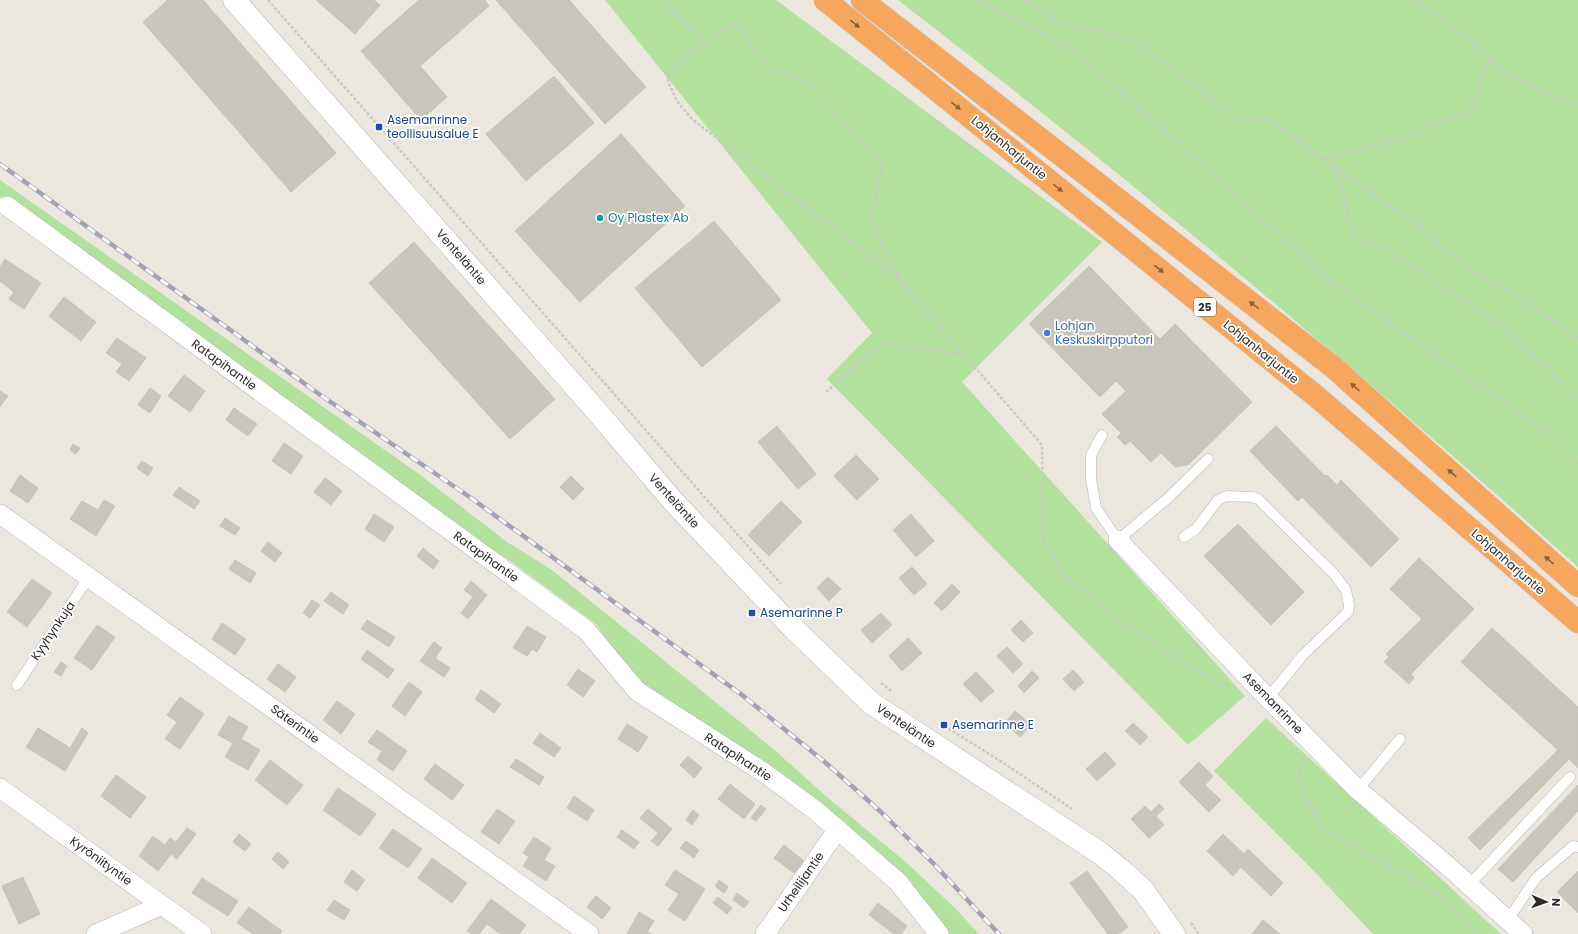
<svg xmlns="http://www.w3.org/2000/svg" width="1578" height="934" font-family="Poppins,sans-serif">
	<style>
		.green { fill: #b2e09d }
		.building { fill: #c8c5bc; stroke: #c8c3b8 }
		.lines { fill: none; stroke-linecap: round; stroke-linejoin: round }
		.lane-casing { stroke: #b1b4be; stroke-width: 11 }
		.street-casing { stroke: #b1b4be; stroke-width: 20 }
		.secondary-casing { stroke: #b1b4be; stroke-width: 23 }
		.highway-casing { stroke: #c8c8c8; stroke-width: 23 }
		.path { stroke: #c8c8c8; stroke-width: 2.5; stroke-dasharray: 3 2; stroke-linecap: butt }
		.lane { stroke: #fff; stroke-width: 10 }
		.street { stroke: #fff; stroke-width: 19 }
		.secondary { stroke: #fff; stroke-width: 22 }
		.highway { stroke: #f7a65e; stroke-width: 22 }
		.rail-casing { stroke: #a1a3b5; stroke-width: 4.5 }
		.rail { stroke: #fff; stroke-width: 3; stroke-dasharray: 9; stroke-linecap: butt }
		.oneway { fill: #876242 }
		.transit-dot { fill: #1a4fb4; stroke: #fff; stroke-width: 1.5 }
		.culture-dot { fill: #0f9aa8; stroke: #fff; stroke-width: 1.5 }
		.shop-dot { fill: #3f7fe0; stroke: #fff; stroke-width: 1.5 }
		.labels { text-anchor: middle; stroke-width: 3.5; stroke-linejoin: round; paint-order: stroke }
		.shield { fill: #fff; stroke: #6b6b6b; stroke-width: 1 }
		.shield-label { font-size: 11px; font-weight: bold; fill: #2b2b2b }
		.transit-label { font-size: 12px; fill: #164399; stroke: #fff; text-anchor: start }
		.street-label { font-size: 12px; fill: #2b2b2b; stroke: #fff }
		.culture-label { font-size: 12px; fill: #0d838f; stroke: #fff; text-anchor: start }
		.shop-label { font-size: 12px; fill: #366cbe; stroke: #fff; text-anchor: start }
	</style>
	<rect width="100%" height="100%" fill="#ece7de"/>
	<!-- green -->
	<path class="green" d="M605,0h171l326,242 -140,140 283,314 -57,49 -361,-366 45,-46z
		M898,0h680v567c-220,-197 -446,-387 -680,-567z
		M0,180l419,294 88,68 45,28 219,177 57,51 80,66 48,45 23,25h-30l-35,-46 -114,-99 -89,-62 -59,-34 -21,-18 -35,-51 -83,-61 -43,-28 -460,-336 -10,-2z
		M1266,718l235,216h-128l-64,-68 -95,-95z"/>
	<!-- building -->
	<path class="building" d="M168,0h35l133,153 -45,39 -148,-170z
		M316,0h58l6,5 -25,29z
		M419,0h66l4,6 -69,60 27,31 -26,23 -60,-69z
		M496,0h73l77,87 -41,37z
		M554,76l40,47 -68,58 -40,-47z
		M621,134l64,72 -105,96 -65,-71z
		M714,221l67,79 -79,67 -67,-79z
		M414,242l141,157 -45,40 -141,-156z
		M5,259l36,24 -17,26 -15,-10 5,-7 -14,-11v-14z
		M1089,266l71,73 15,-15 77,78 -64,63 -13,2 -14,-14 -10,9 -21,-21 -5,4 -8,-8 4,-4 -19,-19 24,-23 -10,-10 -16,16 -71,-73z
		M64,297l32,25 -15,19 -32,-25z
		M117,338l29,20 -17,23 -13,-9 6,-8 -16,-11z
		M184,375l21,16 -15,21 -22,-16z
		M150,388l11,8 -11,17 -12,-8z
		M0,391l8,5 -8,11z
		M234,408l23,16 -9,12 -22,-16z
		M777,426l39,48 -18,15 -40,-47z
		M1276,426l49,50 2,-1 10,10 4,-5 58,59 -28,28 -69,-70 -4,4 -48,-50z
		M284,443l19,13 -12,18 -19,-13z
		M73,444l7,4 -4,6 -6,-4z
		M856,455l23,24 -22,21 -23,-24z
		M142,461l11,7 -5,8 -11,-8z
		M20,475l18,13 -10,15 -18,-12z
		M571,476l13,13 -11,11 -13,-13z
		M325,478l17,13 -11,14 -17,-13z
		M179,487l21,14 -6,8 -21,-14z
		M104,500l11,6 -19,30 -26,-17 12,-18 16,9z
		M781,501l21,21 -33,34 -21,-21z
		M374,514l20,13 -10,15 -19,-13z
		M911,514l23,27 -18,16 -23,-27z
		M225,518l15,10 -5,7 -15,-9z
		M1238,524l66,68 -33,33 -67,-69z
		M268,542l14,11 -7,9 -14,-11z
		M423,548l16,13 -6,8 -16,-13z
		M1419,558l55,51 -63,65 3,4 -5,6 -25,-22 5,-5 -3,-3 36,-35 -32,-30z
		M235,560l21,13 -6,10 -21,-14z
		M912,567l15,17 -13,11 -15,-17z
		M828,577l13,12 -12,12 -12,-13z
		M32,579l20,14 -25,34 -20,-15z
		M471,581l16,14 -19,24 -7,-6 12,-16 -9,-7z
		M952,584l8,8 -18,19 -8,-8z
		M331,592l18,13 -6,9 -19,-13z
		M312,600l8,5 -10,13 -7,-5z
		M881,613l11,12 -20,18 -11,-13z
		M367,620l28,17 -6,10 -28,-18z
		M1021,620l12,13 -10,9 -12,-12z
		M222,623l24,16 -11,16 -23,-16z
		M97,625l18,12 -23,33 -18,-12z
		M527,626l19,11 -9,15 -5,-3 -5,7 -14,-8z
		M1492,628l86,79v61l-9,-9 -89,91 -12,-12 90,-88 -97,-88z
		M908,638l14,15 -20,18 -13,-15z
		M434,642l8,6 -7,10 15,10 -6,9 -24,-16z
		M1007,647l16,17 -10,9 -16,-17z
		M367,650l27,20 -6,8 -27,-19z
		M61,662l6,4 -6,10 -7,-4z
		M278,664l18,13 -11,15 -18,-13z
		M578,669l17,12 -12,16 -16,-12z
		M1073,670l11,12 -10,9 -11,-12z
		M1032,671l7,7 -15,15 -6,-7z
		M976,672l18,19 -13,11 -18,-18z
		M409,682l13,10 -17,24 -13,-10z
		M481,690l20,14 -7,9 -19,-14z
		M180,697l24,17 -24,35 -15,-10 12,-17 -10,-7z
		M337,701l18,13 -14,20 -18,-14z
		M1015,711l16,14 -11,12 -15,-14z
		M229,716l19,11 -7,12 19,11 -12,20 -23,-13 8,-14 -15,-8z
		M1133,723l15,14 -8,8 -15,-14z
		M627,724l21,13 -10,15 -20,-13z
		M38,728l32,20 12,-20 6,5 -23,38 -39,-24z
		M377,730l30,21 -14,20 -16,-11 5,-9 -14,-9z
		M540,733l21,15 -7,9 -21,-14z
		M1105,752l11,12 -19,17 -11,-12z
		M688,756l14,12 -8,10 -14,-13z
		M516,759l28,18 -5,8 -29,-18z
		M270,760l33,25 -16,20 -32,-25z
		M1199,762l14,14 -8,9 16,15 -12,12 -30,-30z
		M435,764l29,21 -12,15 -28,-21z
		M116,775l30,22 -16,21 -29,-22z
		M730,784l25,20 -11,15 -26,-20z
		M1578,785v26l-65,71 -15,-13z
		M338,788l38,26 -16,22 -37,-26z
		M574,796l20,14 -7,11 -20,-13z
		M1159,804l5,5 -8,7 8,9 -15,13 -18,-19 14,-13 6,6z
		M761,805l5,4 -10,12 -5,-3z
		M497,809l18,12 -16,23 -18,-12z
		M648,809l24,20 -14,17 -7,-5 7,-8 -18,-15z
		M693,810l6,5 -7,10 -6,-5z
		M187,828l9,6 -19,25 -6,-5 -13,17 -19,-15 14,-20 12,9 5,-7 6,4z
		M393,829l29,20 -14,19 -29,-20z
		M622,830l17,12 -5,7 -17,-12z
		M239,834l12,10 -6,7 -12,-9z
		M1223,834l21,20 4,-5 35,34 -12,13 -30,-29 -8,9 -26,-25z
		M534,837l17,11 -7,12 11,6 -9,15 -23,-15 6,-9 -6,-4z
		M686,841l13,9 -5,8 -14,-10z
		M784,845l20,16 -10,12 -20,-15z
		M278,852l11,10 -6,7 -11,-10z
		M432,858l35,25 -15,20 -34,-25z
		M352,870l13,10 -8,11 -13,-9z
		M675,870l30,19 -20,32 -17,-11 11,-16 -14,-9z
		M1087,871l41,56 -10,7h-10l-38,-51z
		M1578,871v42l-21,-21z
		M23,877l17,37 -21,10 -17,-38z
		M202,878l36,23 -10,15 -36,-23z
		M719,880l9,7 -4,6 -9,-7z
		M737,893l12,9 -5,6 -11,-8z
		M596,896l15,12 -9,11 -15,-12z
		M718,897l14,11 -5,6 -14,-11z
		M491,899l35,26 -7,9h-19l-13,-10 -8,10h-7l-5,-3z
		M334,900l16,10 -6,10 -17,-10z
		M878,903l29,23 -6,8h-7l-25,-19z
		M249,907l33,24 -2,3h-27l-16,-11z
		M639,912l15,9 -7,11 4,2h-24z
		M1263,920l17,14h-28z"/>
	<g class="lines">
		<defs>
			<path id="lane" d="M1102,435l-11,20v24l5,29 22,32 50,-42 40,-39
				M1184,537l12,-8 22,-29 9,-4 26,1 5,2 76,75 12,16 3,15 -1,7 -45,43 -35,43
				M17,685l72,-108
				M1358,790l42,-51
				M1469,885l101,-108
				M1508,920l28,-42 37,-32 5,1"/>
			<path id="street" d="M7,206l579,424 51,61 126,81 52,38 83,72 41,52
				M0,514l589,420
				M1118,540l140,148 100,102 91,77 74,67
				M0,788l202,146
				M96,934l66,-29
				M765,934l73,-105"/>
			<path id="secondary" d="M234,0l366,415 72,85 121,128 78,75 229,150 21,17 22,20 31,44"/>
			<path id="highway" d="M825,0l492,397 261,225
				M862,0l471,367 245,219"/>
		</defs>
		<!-- lane casing -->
		<use href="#lane" class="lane-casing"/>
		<!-- street casing -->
		<use href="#street" class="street-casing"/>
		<!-- secondary casing -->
		<use href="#secondary" class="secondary-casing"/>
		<!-- highway casing -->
		<use href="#highway" class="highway-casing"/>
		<!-- path -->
		<path class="path" d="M268,0l513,584
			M662,0l41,43
			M978,0l101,54 251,227 224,156 24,27
			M1024,0l41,26 35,5 43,16 97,74 29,-2 66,49 19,68 35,15 113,75 76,71
			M1416,0l50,38 41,36 54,26 17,6
			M1325,159l76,-20 68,-27 20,-54
			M1336,168l84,59 49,43 53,29 56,40
			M899,279l-27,-61 11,-53 -77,-84 -38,-13 -33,-45 -46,29 -22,26 9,22 16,19 207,160 143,166 1,96 21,34 54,45 101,64 11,1
			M826,392l57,-49 81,12
			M881,683l12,9
			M940,723l62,39 70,47
			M1303,758l-5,22 25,50 114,63 39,41
			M1191,923l8,11"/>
		<!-- lane -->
		<use href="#lane" class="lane"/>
		<!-- street -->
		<use href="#street" class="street"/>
		<!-- secondary -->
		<use href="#secondary" class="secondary"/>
		<!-- highway -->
		<use href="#highway" class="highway"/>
		<defs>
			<path id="rail" d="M0,164l319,230 152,104 271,197 84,68 55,49 52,51 66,71"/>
		</defs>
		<!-- rail casing -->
		<use href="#rail" class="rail-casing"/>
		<!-- rail -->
		<use href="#rail" class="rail"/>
	</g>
	<!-- one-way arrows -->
	<defs><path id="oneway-solid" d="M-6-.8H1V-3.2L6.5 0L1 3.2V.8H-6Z"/></defs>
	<g class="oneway">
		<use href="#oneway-solid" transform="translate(855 24) rotate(39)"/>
		<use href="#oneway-solid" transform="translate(956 106) rotate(39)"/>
		<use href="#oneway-solid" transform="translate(1058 188) rotate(39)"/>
		<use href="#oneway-solid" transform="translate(1159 269) rotate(39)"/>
		<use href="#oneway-solid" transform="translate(1254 305) rotate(-142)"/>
		<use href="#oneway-solid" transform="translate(1355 387) rotate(-138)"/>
		<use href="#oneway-solid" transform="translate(1452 473) rotate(-138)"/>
		<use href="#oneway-solid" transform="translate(1549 560) rotate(-138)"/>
	</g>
	<!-- markers -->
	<g class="transit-dot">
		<rect x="375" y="123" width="8" height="8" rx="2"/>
		<rect x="748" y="609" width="8" height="8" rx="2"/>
		<rect x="940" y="721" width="8" height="8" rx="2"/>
	</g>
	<circle class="culture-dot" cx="600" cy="218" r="4"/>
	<circle class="shop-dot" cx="1047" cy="333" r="4"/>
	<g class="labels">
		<!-- shield labels -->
		<rect class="shield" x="1194" y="298" width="22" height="18" rx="3"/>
		<g class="shield-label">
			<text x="1205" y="311">25</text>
		</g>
		<!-- transit labels -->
		<g class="transit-label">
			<text x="387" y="124">Asemanrinne<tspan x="387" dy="14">teollisuusalue E</tspan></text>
			<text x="760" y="617">Asemarinne P</text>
			<text x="952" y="729">Asemarinne E</text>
		</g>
		<!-- street labels -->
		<g class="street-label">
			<text transform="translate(1009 148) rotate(39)" y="4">Lohjanharjuntie</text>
			<text transform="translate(461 257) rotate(49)" y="4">Venteläntie</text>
			<text transform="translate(1261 352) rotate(39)" y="4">Lohjanharjuntie</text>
			<text transform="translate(224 365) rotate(36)" y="4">Ratapihantie</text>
			<text transform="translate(674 501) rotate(48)" y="4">Venteläntie</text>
			<text transform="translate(486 557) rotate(36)" y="4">Ratapihantie</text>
			<text transform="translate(1508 562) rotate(41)" y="4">Lohjanharjuntie</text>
			<text transform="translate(53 631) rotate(-56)" y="4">Kyyhynkuja</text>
			<text transform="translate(1273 703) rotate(46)" y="4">Asemanrinne</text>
			<text transform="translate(295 724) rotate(36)" y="4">Säterintie</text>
			<text transform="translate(906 726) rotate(34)" y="4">Venteläntie</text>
			<text transform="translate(738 757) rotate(33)" y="4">Ratapihantie</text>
			<text transform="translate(101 861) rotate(36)" y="4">Kyröniityntie</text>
			<text transform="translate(801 882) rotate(-55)" y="4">Urheilijantie</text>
		</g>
		<!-- culture labels -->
		<g class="culture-label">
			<text x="608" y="222">Oy Plastex Ab</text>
		</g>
		<!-- shop labels -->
		<g class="shop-label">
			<text x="1055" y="330">Lohjan<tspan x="1055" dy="14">Keskuskirpputori</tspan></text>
		</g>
	</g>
	<!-- north arrow -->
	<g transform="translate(1546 902) rotate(92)" stroke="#ffffff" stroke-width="3" paint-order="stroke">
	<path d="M0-3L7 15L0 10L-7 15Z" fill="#2b2b2b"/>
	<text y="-6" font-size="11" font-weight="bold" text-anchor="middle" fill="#2b2b2b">N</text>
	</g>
</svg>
